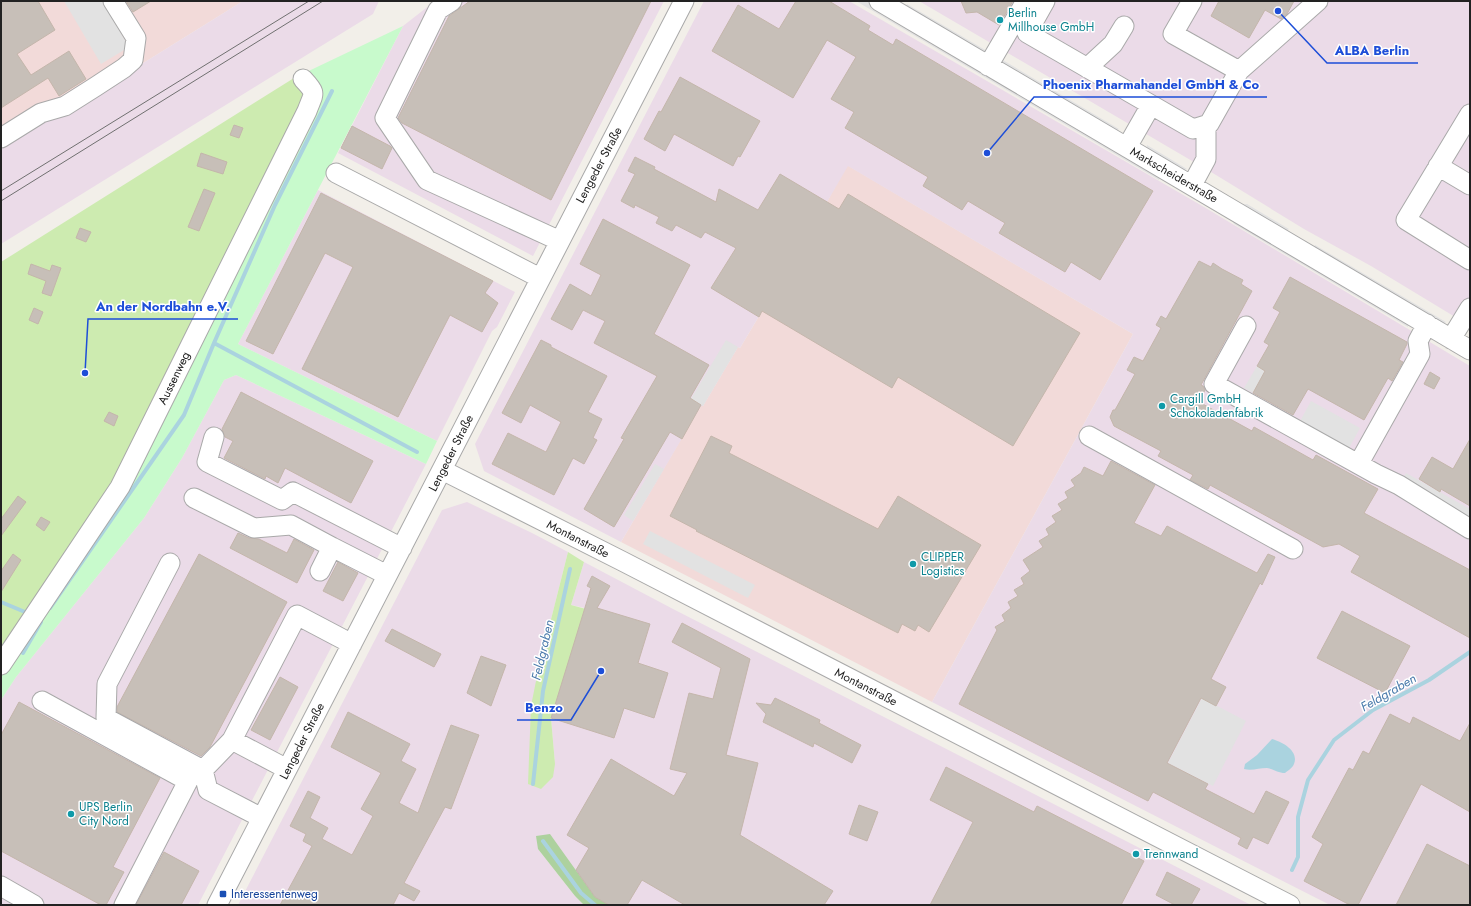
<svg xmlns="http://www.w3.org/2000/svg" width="1471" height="906" font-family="Jost,sans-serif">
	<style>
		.commercial { fill: #f2dad9 }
		.industrial { fill: #ebdbe8 }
		.grass { fill: #cdebb0 }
		.forest { fill: #add19e }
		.park { fill: #c8facc }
		.parking { fill: #e2e2e2 }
		.water { fill: #aad3df }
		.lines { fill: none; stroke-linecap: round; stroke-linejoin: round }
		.stream { stroke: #aad3df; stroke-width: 4 }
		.building { fill: #c7bfb8; stroke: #c4b6ab }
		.minor-casing { stroke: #a9a9a9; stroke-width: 21 }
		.minor { stroke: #fff; stroke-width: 19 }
		.tram { stroke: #707070; stroke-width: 1 }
		.culture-dot { fill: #0f9aa8; stroke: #fff; stroke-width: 1.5 }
		.transit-dot { fill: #1a4fb4; stroke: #fff; stroke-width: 1.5 }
		.labels { text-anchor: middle; stroke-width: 3; stroke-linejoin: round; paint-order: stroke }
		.culture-label { font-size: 12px; fill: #0d838f; stroke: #fff; text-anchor: start }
		.street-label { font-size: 12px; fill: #222; stroke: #fff }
		.transit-label { font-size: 12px; fill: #164399; stroke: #fff; text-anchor: start }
		.water-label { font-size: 13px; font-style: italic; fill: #4a7aab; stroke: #fff }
		.leader { fill: none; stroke: #1d4ed8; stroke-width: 1.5 }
		.callout-dot { fill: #1d4ed8; stroke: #fff; stroke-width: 1.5 }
		.callout-label { font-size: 13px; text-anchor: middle; font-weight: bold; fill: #1d4ed8; stroke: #fff; stroke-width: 3; stroke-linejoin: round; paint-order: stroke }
	</style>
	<rect width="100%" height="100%" fill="#f2efe9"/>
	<!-- commercial -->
	<path class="commercial" d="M1,1h242l-127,79 -115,69z
		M847,165l286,169 -201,368 -311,-160 80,-137 2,1 35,-59 2,1 87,-146z"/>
	<!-- industrial -->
	<path class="industrial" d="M243,1h136l-6,13 -372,230v-95l115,-69z
		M435,1h229l-131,255 -195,-103 65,-127z
		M704,1h145l355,206 266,159v539h-140l-398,-203 201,-368 -285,-168 -21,36 -87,146 -2,-1 -35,59h-2l-80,136 -137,-71 -9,-27z
		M919,1h551v325l-99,-60 -67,-37 -88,-54z
		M318,190l197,102 -18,35 -5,4 -55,110 -199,-97z
		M236,375l190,89 -228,441h-197v-205l15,-23 128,-159 38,-60 42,-78z
		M467,502l65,31 36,19 -30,119 17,93 -4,-46 34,-110 -14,-3 13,-43 91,48 576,295h-642l-71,-56 37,47 9,9h-346l204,-395z"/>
	<!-- grass -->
	<path class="grass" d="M294,78l13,16 -194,391 -112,178v-401z
		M568,552l16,10 -13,43 15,4 -35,109 4,46 -2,13 -12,12 -13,-5 3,-78 7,-35z"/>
	<!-- forest -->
	<path class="forest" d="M550,834l45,63 14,8h-25l-9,-9 -37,-47 -2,-13z"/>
	<!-- park -->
	<path class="park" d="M403,26l-165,318 199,97 -11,23 -190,-89 -12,5 -42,78 -38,60 -128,159 -15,23v-37l112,-178 194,-391 -13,-16z"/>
	<!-- parking -->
	<path class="parking" d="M64,1h38l27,46 -28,17z
		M856,1h10l295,175 -2,4z
		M907,4l80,47 -4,3 -78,-46z
		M1001,59l118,70 -5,3 -114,-68z
		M1147,145l40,24 -5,2 -36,-20z
		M1247,204l42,25 -4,3 -46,-27z
		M1231,217l177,104v6l-174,-103z
		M1315,245l131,77 -5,3 -128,-76z
		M726,340l12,7 -35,59 -12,-7z
		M1257,366l8,5 -12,22 -9,-5z
		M1311,401l49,27 -12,22 -49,-27z
		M655,464l9,5 -31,52 -9,-6z
		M1406,473l64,36v20l-71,-44z
		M650,531l105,54 -7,13 -105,-54z
		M1202,698l44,23 -33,65 -45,-23z"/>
	<!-- water -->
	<path class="water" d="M1272,739c11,3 29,13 21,27 -2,3 -6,5 -8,7 -7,0 -12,-4 -18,-5 -8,0 -15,3 -23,1l1,-5 12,-9z"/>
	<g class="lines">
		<!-- stream -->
		<path class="stream" d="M214,343l203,109
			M1,602l24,10
			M50,608l134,-193 30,-72 61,-138 57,-114
			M23,653l18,-31
			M533,784l10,-93 27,-122
			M543,841l38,52 14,12
			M1292,870l6,-13v-40l10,-37 26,-40 39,-30 56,-30 41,-28"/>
	</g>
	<!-- building -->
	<path class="building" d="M1,1h37l17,29 -38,24 14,21 38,-24 17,28 -27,17 -11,-18 -47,30z
		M126,1h25l-18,11z
		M470,1h181l-100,199 -149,-77 -4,-5 51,-102z
		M796,1h33l41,25 -2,4 25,15 3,-6 257,152 -53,89 -29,-18 -6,10 -66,-39 6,-10 -37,-22 -6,9 -39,-24 5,-9 -83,-49 9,-16 -23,-13 25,-42 -29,-17 -34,58 -81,-47 26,-46 41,24z
		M961,1h52l-14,24 -22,-13 -11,1z
		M1219,1h75l-7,13 -6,5 -16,-9 -16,28 -38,-22z
		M680,77l80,44 -20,36 -2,-1 -5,10 -59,-32 -9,17 -21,-12 15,-28 2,1z
		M234,125l9,3 -4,10 -9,-3z
		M352,126l38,20 2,2 -10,21 -41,-21z
		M201,153l26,9 -4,12 -26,-8z
		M635,157l20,10 -1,2 62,33 3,-13 39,21 22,-36 59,35 9,-15 232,139 -67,113 -115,-69 -6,11 -130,-77 -3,6 -48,-29 25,-40 -31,-16 -4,6 -25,-13 -4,6 -16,-8 3,-6 -24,-12 -1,3 -13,-7 14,-27 -7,-3z
		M204,189l11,4 -16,38 -11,-4z
		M321,193l172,88 -8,12 13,10 -16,29 -32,-17 -52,102 -96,-48 51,-102 -28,-14 -52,101 -27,-13z
		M603,219l87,46 -36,69 55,31 -19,33 11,7 -19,34 -12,-7 -56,95 -30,-18 40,-70 -3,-1 36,-62 -63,-33 11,-22 -22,-11 -11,20 -21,-11 19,-35 21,12 10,-21 -21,-11z
		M80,228l11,4 -5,10 -10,-4z
		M1199,261l12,6 2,-4 9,6 21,11 -2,4 11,7 -51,94 2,1 2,4 -6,12 53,29 2,-4 59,33 3,-5 62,34 -14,24 106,57v68l-119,-66 9,-16 -21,-12 -16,3 -113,-62 -2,4 -18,-9 3,-5 -35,-19 3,-5 -47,-25 -4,-9 3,-7h2l20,-36 -8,-4 7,-13 9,4 18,-33 -5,-3 5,-9 5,3z
		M31,264l19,7 2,-6 9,3 -10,28 -9,-3 4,-12 -18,-7z
		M1290,277l117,65v2l-8,16 4,2 -11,19 -4,-3 -24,42 -56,-31 -15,26 -40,-22 12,-22 -8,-5 12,-21 -5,-3 16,-30 -7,-4z
		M34,308l9,4 -5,12 -9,-4z
		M541,340l10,5v2l56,29 -19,36 14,7 -9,19 4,2 -13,24 -11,-6 -19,37 -62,-31 16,-31 38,19 15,-30 -31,-17 -9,18 -19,-10z
		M1430,372l10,6 -6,11 -10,-5z
		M241,392l132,69 -22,42 -66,-35 -7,15 -12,-7 -1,3 -41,-21 9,-17 -8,-4 -3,-8z
		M109,412l9,4 -4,10 -10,-5z
		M711,436l21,10 -3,7 149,76 20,-33 83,49 -52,87 -11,-7 -3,6 -13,-7 -4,9 -202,-102 1,-1 -27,-14z
		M1470,439v67l-29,-17 -1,3 -21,-13 13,-22 21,12z
		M1111,461l44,24 -21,38 27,13 6,-10 90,47 11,-19 7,3 -13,28 -2,-2 -49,96 15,8 -10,19 -15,-8 -34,65 41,21 -3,5 49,25 12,-23 23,11 -21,42 -15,-7 -6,12 -9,-5 3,-6 -88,-46 -5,9 -189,-97 38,-74 -2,-3 10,-6 -3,-6 9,-7 -3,-6 10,-6 -4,-6 10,-6 -3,-6 9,-7 -7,-11 20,-13 -4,-6 10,-6 -3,-6 10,-7 -4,-6 10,-6 -4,-6 10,-6 -3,-6 10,-6 -4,-6 10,-7 3,-6 19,9z
		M18,496l8,6 -25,34v-17z
		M41,517l9,5 -6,9 -8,-6z
		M238,533l11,5 10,1 28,14 7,-14 20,11 -17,33 -67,-35z
		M13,554l8,6 -20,32v-21z
		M199,554l88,48 -77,145 -9,9 -84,-44v-5z
		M338,562l20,11 -15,28 -20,-10z
		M592,576l18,10 -13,22 53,16 -12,39 30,10 -14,45 -30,-10 -10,30 -63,-20 40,-130 -4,-2z
		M1342,611l68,35 -25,47 -68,-35z
		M682,623l68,36 -24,96 32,8 -18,72 93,56 -9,14h-139l-43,-25 -15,25h-18l-14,-8 -19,-27 13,-22 -22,-13 44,-76 63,37 13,-23 -17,-4 19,-76 24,6 8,-31 -49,-26z
		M392,629l49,25 -7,13 -49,-26z
		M481,656l25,9 -15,41 -24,-13z
		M280,677l18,10 -28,53 -19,-10z
		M775,698l45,22 -1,3 42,22 -9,18 -38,-20 -1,4 -50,-25 3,-8 -10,-11 15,2z
		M19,702l141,76 -47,89 11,5 -18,33h-5l-100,-54v-116z
		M348,712l62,32 -9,17 15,8 -17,34 19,10 33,-88 28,10 -28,74 -6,-2 -41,76 16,8 -6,10 -15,-8 -6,12h-113l32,-59 -9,-5 3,-7 -16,-8 18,-35 12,6 -10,21 18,10 -6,11 30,16 21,-39 -12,-7 20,-36 -50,-26z
		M1390,714l20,10 3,-7 47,24 10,-18v89l-49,-28 -63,121h-8l-46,-24 19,-37 -11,-7 37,-69 4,2 10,-19 6,3z
		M946,767l88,45 3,-6 107,55 -23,44h-191l43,-83 -43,-22z
		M859,805l19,7 -11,29 -18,-7z
		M1427,844l43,22v39h-74z
		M164,852l35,19 -18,34h-45z
		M1167,872l33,17 -9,16h-16l-19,-10z"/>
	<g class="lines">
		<defs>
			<path id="minor" d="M452,1l-14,9 -53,108 42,62 133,61
				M879,1l591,349
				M1045,1l-18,32 166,96 16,-5 30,-53 -66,-37 19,-33
				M988,66l38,-65
				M1087,68l26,-24 11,-18
				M1239,71l79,-70
				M1470,114l-64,106 64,40
				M1,138l40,-25 24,-7 30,-19 29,-19 9,-8 3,-22 -23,-37
				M1127,147l24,-42
				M1438,166l32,19
				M336,173l204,105
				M1192,185l14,-26v-34
				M1246,326l-32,58 162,90 23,11 71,44
				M1451,339l19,-31
				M1089,436l204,113
				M214,437l-7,25 75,38 11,-8 109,56
				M1359,463l61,-109 -2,-13 9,-17
				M442,470l180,91 668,344
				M194,498l60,30 37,-3 41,22
				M170,563l-63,121 -1,34 97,52 29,-30 65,-125 55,29
				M320,571l12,-24 55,28
				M1,665l119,-178 187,-376c7,-19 10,-17 -4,-32
				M42,701l146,80 -64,124
				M232,740l55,29
				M203,770l5,20 54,28
				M1,886l33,19
				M217,905l467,-904"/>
		</defs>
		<!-- minor casing -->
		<use href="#minor" class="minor-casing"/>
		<!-- minor -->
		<use href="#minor" class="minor"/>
		<!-- tram -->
		<path class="tram" d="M1,191l308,-190
			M1,201l322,-200"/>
	</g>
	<!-- markers -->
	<g class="culture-dot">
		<circle cx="1000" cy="20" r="4"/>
		<circle cx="1162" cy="406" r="4"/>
		<circle cx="913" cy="564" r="4"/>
		<circle cx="71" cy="814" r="4"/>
		<circle cx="1136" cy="854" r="4"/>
	</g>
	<rect class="transit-dot" x="219" y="890" width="8" height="8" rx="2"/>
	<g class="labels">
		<!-- culture labels -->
		<g class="culture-label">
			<text x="1008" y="17">Berlin<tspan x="1008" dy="14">Millhouse GmbH</tspan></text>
			<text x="1170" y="403">Cargill GmbH<tspan x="1170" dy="14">Schokoladenfabrik</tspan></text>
			<text x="921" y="561">CLIPPER<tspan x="921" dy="14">Logistics</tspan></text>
			<text x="79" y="811">UPS Berlin<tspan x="79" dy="14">City Nord</tspan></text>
			<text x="1144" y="858">Trennwand</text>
		</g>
		<!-- street labels -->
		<g class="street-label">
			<text transform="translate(599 165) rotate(-62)" y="4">Lengeder Straße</text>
			<text transform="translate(1174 175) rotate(30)" y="4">Markscheiderstraße</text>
			<text transform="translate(174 378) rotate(-64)" y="4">Aussenweg</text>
			<text transform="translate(451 453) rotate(-63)" y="4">Lengeder Straße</text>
			<text transform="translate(578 539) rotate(27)" y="4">Montanstraße</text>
			<text transform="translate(866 687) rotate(27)" y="4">Montanstraße</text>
			<text transform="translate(302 741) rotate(-63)" y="4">Lengeder Straße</text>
		</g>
		<!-- transit labels -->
		<g class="transit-label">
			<text x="231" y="898">Interessentenweg</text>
		</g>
		<!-- water labels -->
		<g class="water-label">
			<text transform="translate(542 650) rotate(-77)" y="5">Feldgraben</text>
			<text transform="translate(1388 692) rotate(-30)" y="5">Feldgraben</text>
		</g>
	</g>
	<!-- callouts -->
	<path class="leader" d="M1278 11L1327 63H1418M987 153L1034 97H1267M85 373L88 319H238M601 671L571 720H517"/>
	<g class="callout-dot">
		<circle cx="1278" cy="11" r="4"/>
		<circle cx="987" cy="153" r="4"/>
		<circle cx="85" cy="373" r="4"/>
		<circle cx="601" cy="671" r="4"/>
	</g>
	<g class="callout-label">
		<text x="1372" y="55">ALBA Berlin</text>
		<text x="1151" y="89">Phoenix Pharmahandel GmbH &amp; Co</text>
		<text x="163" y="311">An der Nordbahn e.V.</text>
		<text x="544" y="712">Benzo</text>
	</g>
	<!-- border -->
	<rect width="1471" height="906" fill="none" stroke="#222222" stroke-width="4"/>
</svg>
